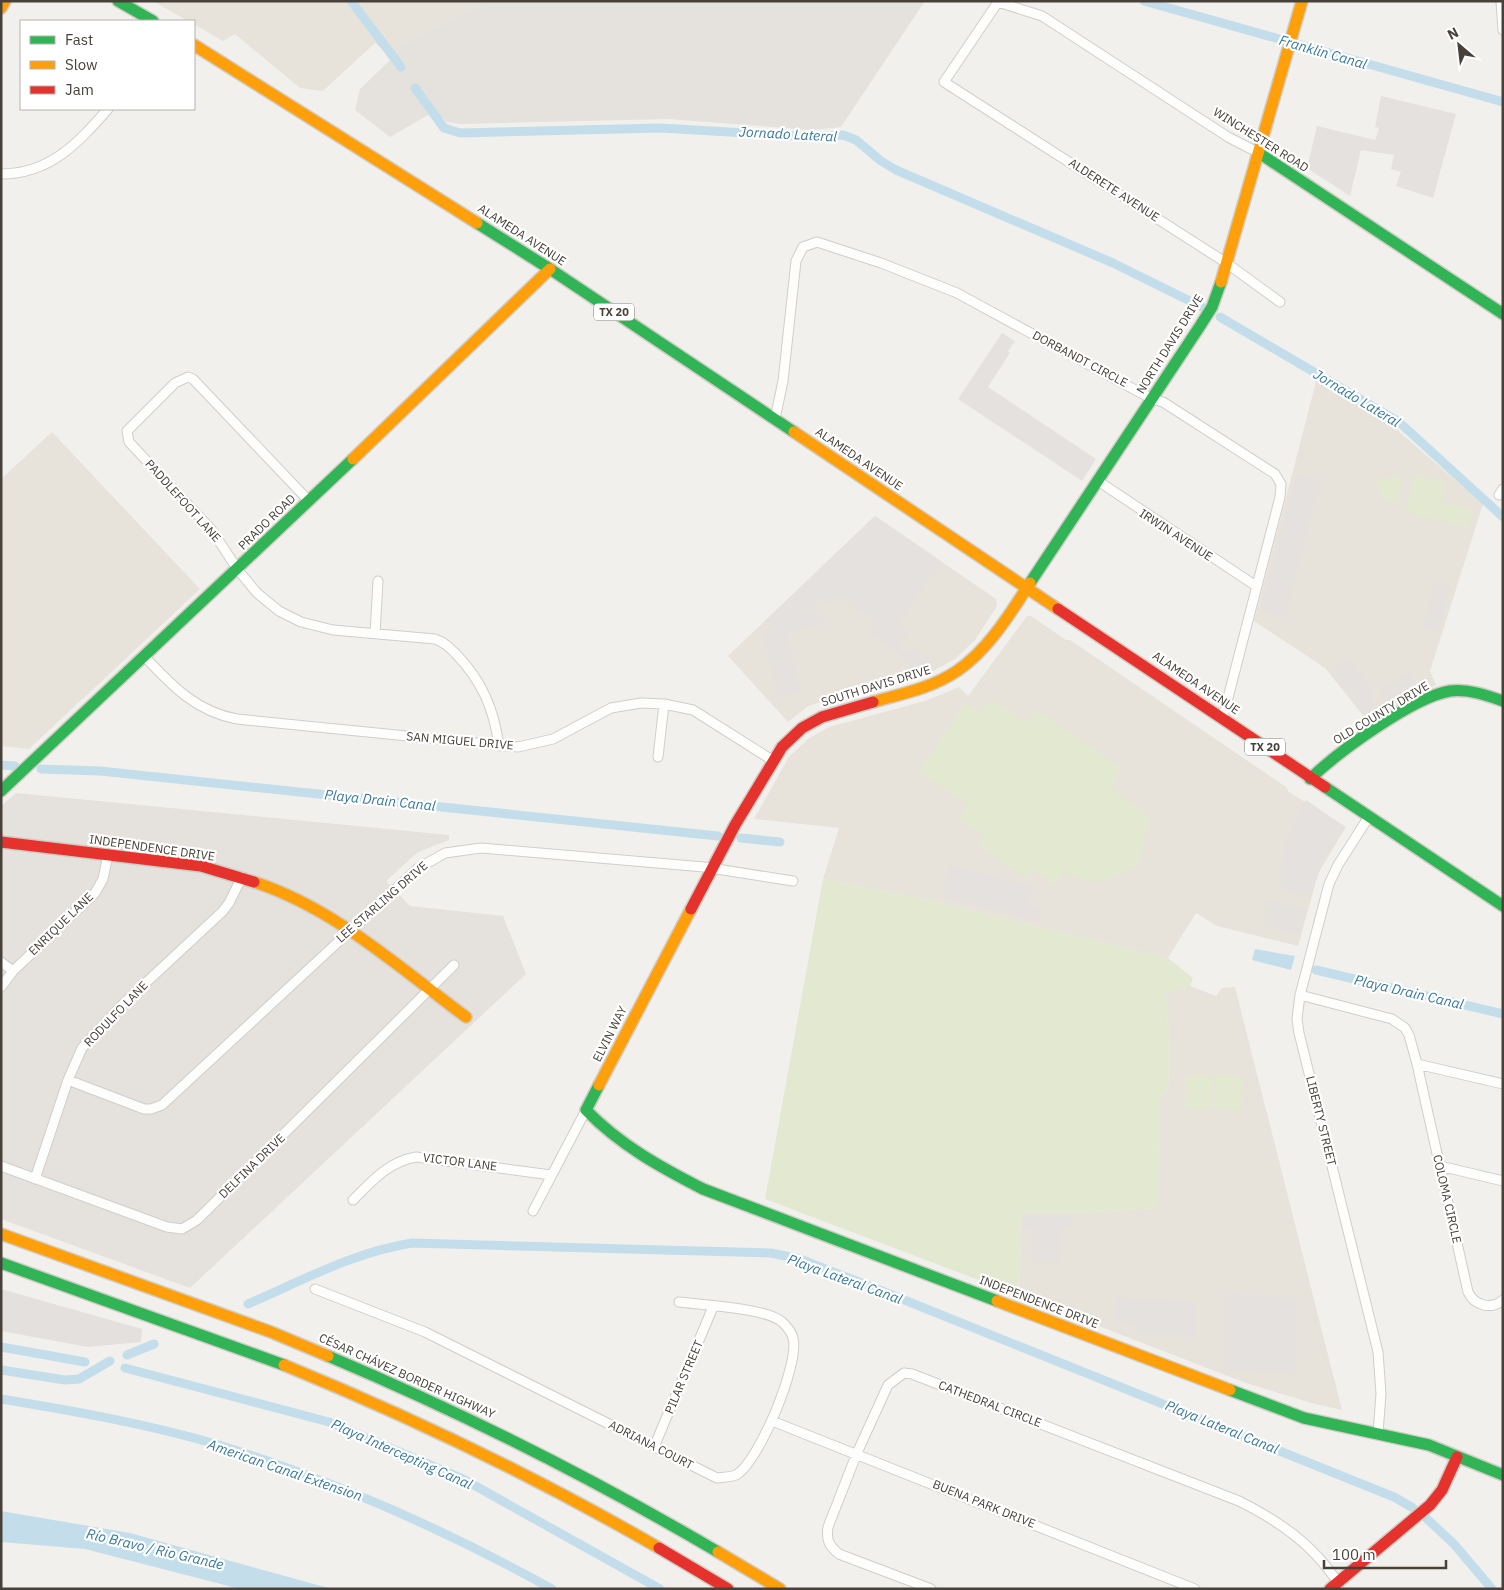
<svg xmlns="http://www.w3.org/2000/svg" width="1504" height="1590" font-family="'IBM Plex Sans',sans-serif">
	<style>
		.residential { fill: #e5e1dc }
		.industrial { fill: #e4e0dd }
		.education { fill: #e7e2da }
		.green { fill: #e2e9d0 }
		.parking { fill: #e4e1de }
		.water { fill: #c3deea }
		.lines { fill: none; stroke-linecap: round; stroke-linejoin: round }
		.canal { stroke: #c3deea; stroke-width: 9 }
		.street-casing { stroke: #d0cecb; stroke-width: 11 }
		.fast-casing { stroke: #d0ccc5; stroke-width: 14 }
		.slow-casing { stroke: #d0ccc5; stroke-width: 14 }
		.jam-casing { stroke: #d0ccc5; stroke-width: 14 }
		.street { stroke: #fdfdfc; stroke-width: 9 }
		.fast { stroke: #30b455; stroke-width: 11 }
		.slow { stroke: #ff9f0a; stroke-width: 11 }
		.jam { stroke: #e5322d; stroke-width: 11 }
		.labels { text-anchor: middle; stroke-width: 4.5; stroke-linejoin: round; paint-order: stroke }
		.shield { fill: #fff; stroke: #7f7a75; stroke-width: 1 }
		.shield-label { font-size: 11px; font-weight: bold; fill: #48413a }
		.street-label { font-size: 12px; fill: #48413a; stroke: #fff }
		.water-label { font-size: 14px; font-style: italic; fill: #39789a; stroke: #fff }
	</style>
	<rect width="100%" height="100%" fill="#f2f0ed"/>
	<!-- residential -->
	<path class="residential" d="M487,1h438l-84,126 -29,3 -144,-11 -208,5 -13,-2 -12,-11 -45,26 -35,-27 5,-21 30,-29 -5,-8z
		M16,793l433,42v5l-31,12 -32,29 24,25 93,10 23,58 -336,314 -189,-69v-413z"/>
	<!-- industrial -->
	<path class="industrial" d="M1,1289l141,40 -1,13 -53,5 -87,-16z"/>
	<!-- education -->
	<path class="education" d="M153,1h334l-102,51 -10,-9 -52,48 -23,-3 -65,-54 -12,7 -29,-17v-3h-6z
		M1317,378l65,39 101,87 -53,167 6,14 -67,38 -44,-55 -71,-47z
		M52,432l148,157 -171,160 -28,-3v-267z
		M875,516l121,83 1,7 -22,34 -20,19 -20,11 -31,11 -16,1 -80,24 -20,16 -60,-66z
		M1027,616h4l35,24h4l216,147 3,5 57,35 -28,47 -20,72 -81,-20 -21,-13 -28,45 -240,-58 -105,-21 16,-51 -85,-9 35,-62 19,-18 21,-12 96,-26 34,-14 9,9z
		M1190,986l26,10 6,-8 13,-1 107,423 -27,-6 -69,-21 -228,-88 3,-83 53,1 84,-5 1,-110 9,-10 2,-33 -4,-63z"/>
	<!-- green -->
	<path class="green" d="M1398,475l4,10 -5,16 -3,1 -4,-3 -8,-1 -6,-14 6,-5z
		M1415,475l31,8 -5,18 -31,-8z
		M1410,494l31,8 -5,18 -31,-8z
		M1442,502l31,8 -5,17 -31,-7z
		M993,700l35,23 9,-13 84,58 -7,9 4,3 -6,10 40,28c-10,14 -7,30 -14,45 -3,7 -6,5 -12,8 -26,12 -36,16 -62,1l-10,13 -21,-16 -7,9 -47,-33 5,-9 -25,-17 10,-14 -50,-34 46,-67 15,9 8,-11z
		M823,879l105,21 240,58 25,20 -3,8 -24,7 4,61 -2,34 -9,10 -1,110 -84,5h-53l-3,82 -253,-96z
		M1186,1075l27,1v16l-28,-1z
		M1216,1075l27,1 -1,17 -27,-1z
		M1185,1092l27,1v16l-27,-1z
		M1215,1093l27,1v16l-28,-1z"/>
	<!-- parking -->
	<path class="parking" d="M1381,96l75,18 -23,84 -37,-12 5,-14 -10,-3 3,-14 -33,-5 -11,46 -43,-28 10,-42 58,14 4,-12 -4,-1z
		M1002,333l13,8 -7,10 2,2 -22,34 108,72 -14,22 -124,-82z
		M1297,474l24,6 -38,141 -22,-13z
		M875,516l66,45 -44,64 11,7 -10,17 7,4 14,-4 4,9 5,-1 5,11 -13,4 -14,-8 -3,-8 -35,-25 7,-10 -35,-24 -8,9 -10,-8 -11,14 9,-1 4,13 -38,10 15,58 -22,5 -18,-66 11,-4 1,-3 -8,-3z
		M1435,584l15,4 -12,44 -15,-4z
		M1347,658l27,32 -5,4 3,5 -1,12 -6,4 -34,-42z
		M1408,673l8,12 -30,19 -7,-12z
		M1306,800l39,27 -22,34 -13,36 -27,-7 -3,-4 6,-45z
		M949,865l82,21 -2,20 10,2 -2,13 -94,-24z
		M1267,899l40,10 -7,25 -33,-8 -3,-3z
		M1024,1214h48l1,13 -11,1 -2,35 -27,-1 1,-33h-10z
		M1225,1294l72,3 -1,77 -72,-4z
		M1115,1298l80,3v36l-60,-2 -1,-11 -19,-1z"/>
	<!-- water -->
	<path class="water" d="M1255,949l40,7 -4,14 -39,-10z
		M1,1511l129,22 202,56h-92l-155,-40 -84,-7z"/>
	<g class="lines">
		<!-- canal -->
		<path class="canal" d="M351,1l50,66
			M1144,1l359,101
			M415,88l29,40 16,5 200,-5 155,9 28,-2 13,5 25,21 15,9 217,93 89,44
			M1220,317l179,105 104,95
			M1,765l14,1
			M41,769l59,2 618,65
			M741,838l39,4
			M1316,970l187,44
			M248,1304c53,-23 106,-52 164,-61l359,10 29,6 77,30 517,208 19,11
			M1,1347l84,15
			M127,1355l27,-11
			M125,1368l204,54 134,57 197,110
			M1,1370l64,10 14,-1 31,-18
			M1,1399c73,12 147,25 218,46 116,36 227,85 333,144
			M1427,1519l27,25 38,45"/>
		<defs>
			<path id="street" d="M1501,1l2,29
				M1259,153l-31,-16 -186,-121 -44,-14 -54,80 281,180 55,40
				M1,174c49,0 77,-31 107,-65
				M775,419l8,-38 13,-120 7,-14 14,-5 64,21 76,30 195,106 11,3 112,72 6,10 -1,13 -57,220
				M1098,481l158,105
				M1499,495l4,-6
				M309,501l-116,-122 -5,-2 -13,6 -48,48 2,11 82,87 27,41 19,23 22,18 22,11 32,8 102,9c9,3 14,8 21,15 26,27 38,55 43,92
				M375,634l3,-53
				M145,657c27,29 52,55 92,62l281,28 35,-8 58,-31 30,-5 23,1 29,6 79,50
				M658,757l6,-53
				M1368,818l-30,47 -9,19 -29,111 -3,24 2,14 79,319 3,42 -3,39
				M1,962l12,9
				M1,987l12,-16 82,-78 8,-14 5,-24
				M1300,995l92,24 13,9 4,7 8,29 51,228c7,14 23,18 35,8
				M1417,1064l86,20
				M68,1080l76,29h7l11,-4 255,-236 28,-16 36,-5 223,19 89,14
				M1,1166l166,61 15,2 15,-9 257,-255
				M1440,1166l63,15
				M35,1179l33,-99 14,-32 41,-44 99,-92 7,-9 13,-26
				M353,1200c19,-19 35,-38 63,-43l135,18
				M533,1211l53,-101
				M315,1289l110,43 292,146c6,-1 14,-1 19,-3 23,-13 64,-112 57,-137 -1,-5 -7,-13 -11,-16 -15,-14 -81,-17 -103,-20
				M772,1421l423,168
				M654,1447l59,-140
				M931,1589l-92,-35c-10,-8 -13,-14 -11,-27l29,-74 31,-68 16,-12 8,1 327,127c28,14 56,31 77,54 8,8 15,18 22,27"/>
			<path id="fast" d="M118,1l35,20
				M1259,153l244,161
				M477,223l73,46 244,163
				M1030,583l170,-257 12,-19 9,-25
				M1310,779c28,-27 103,-82 140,-88 19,-2 36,4 53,10
				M1325,787l178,119
				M1,791l352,-332
				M599,1085l-13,25c34,35 74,57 117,79l294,112
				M1,1263l283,102
				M328,1356c135,57 264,122 390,196
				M1230,1390l74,28 125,27 74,30"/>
			<path id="slow" d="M1,8l4,-7
				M194,45l283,178
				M1221,282l81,-281
				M794,432l264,177
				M353,459l197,-190
				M873,702c28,-8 59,-14 84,-31 31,-21 53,-57 73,-88
				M254,882c80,26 146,86 212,135
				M599,1085l92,-176
				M1,1234l270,98 57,24
				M997,1301l233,89
				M284,1365c129,53 254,113 375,183
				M718,1552l62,37"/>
			<path id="jam" d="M1058,609l267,178
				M1,842l200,24 53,16
				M691,909l44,-84 47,-78 20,-19 20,-11 51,-15
				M659,1548l69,41
				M1330,1589l100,-84 12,-15 15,-33"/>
		</defs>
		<!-- street casing -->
		<use href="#street" class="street-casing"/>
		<!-- fast casing -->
		<use href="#fast" class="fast-casing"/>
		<!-- slow casing -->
		<use href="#slow" class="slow-casing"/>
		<!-- jam casing -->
		<use href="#jam" class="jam-casing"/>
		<!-- street -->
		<use href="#street" class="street"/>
		<!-- fast -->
		<use href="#fast" class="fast"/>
		<!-- slow -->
		<use href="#slow" class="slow"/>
		<!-- jam -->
		<use href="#jam" class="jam"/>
	</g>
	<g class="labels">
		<!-- shield labels -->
		<g class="shield">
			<rect x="594" y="303.5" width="40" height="17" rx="4"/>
			<rect x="1245" y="738.5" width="40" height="17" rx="4"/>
		</g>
		<g class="shield-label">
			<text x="614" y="316">TX 20</text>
			<text x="1265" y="751">TX 20</text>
		</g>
		<!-- street labels -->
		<g class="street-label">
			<text transform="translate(1261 140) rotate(32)" y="4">WINCHESTER ROAD</text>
			<text transform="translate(1114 190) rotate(33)" y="4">ALDERETE AVENUE</text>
			<text transform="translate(522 235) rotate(33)" y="4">ALAMEDA AVENUE</text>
			<text transform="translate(1170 344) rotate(-58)" y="4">NORTH DAVIS DRIVE</text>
			<text transform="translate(1080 359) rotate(28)" y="4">DORBANDT CIRCLE</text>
			<text transform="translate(859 459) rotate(34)" y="4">ALAMEDA AVENUE</text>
			<text transform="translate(183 501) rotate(48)" y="4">PADDLEFOOT LANE</text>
			<text transform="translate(267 522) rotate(-44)" y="4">PRADO ROAD</text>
			<text transform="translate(1176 535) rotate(33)" y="4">IRWIN AVENUE</text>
			<text transform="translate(1196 683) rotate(34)" y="4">ALAMEDA AVENUE</text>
			<text transform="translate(876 686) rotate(-17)" y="4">SOUTH DAVIS DRIVE</text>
			<text transform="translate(1381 713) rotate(-31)" y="4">OLD COUNTY DRIVE</text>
			<text transform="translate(460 741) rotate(5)" y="4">SAN MIGUEL DRIVE</text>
			<text transform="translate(152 848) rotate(8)" y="4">INDEPENDENCE DRIVE</text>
			<text transform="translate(382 902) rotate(-41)" y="4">LEE STARLING DRIVE</text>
			<text transform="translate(61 924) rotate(-44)" y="4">ENRIQUE LANE</text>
			<text transform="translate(116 1014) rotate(-46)" y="4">RODULFO LANE</text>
			<text transform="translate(610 1034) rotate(-63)" y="4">ELVIN WAY</text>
			<text transform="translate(1321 1121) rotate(76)" y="4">LIBERTY STREET</text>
			<text transform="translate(460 1162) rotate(7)" y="4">VICTOR LANE</text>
			<text transform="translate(252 1166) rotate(-44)" y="4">DELFINA DRIVE</text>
			<text transform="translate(1447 1199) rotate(77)" y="4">COLOMA CIRCLE</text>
			<text transform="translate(1039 1302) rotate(21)" y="4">INDEPENDENCE DRIVE</text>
			<text transform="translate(407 1376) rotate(24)" y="4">CÉSAR CHÁVEZ BORDER HIGHWAY</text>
			<text transform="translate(684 1377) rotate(-67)" y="4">PILAR STREET</text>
			<text transform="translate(990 1404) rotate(21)" y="4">CATHEDRAL CIRCLE</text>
			<text transform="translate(651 1445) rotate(27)" y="4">ADRIANA COURT</text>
			<text transform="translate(984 1504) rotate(22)" y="4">BUENA PARK DRIVE</text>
		</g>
		<!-- water labels -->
		<g class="water-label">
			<text transform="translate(1323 52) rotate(16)" y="5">Franklin Canal</text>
			<text transform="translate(788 134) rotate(3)" y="5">Jornado Lateral</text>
			<text transform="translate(1357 398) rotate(31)" y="5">Jornado Lateral</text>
			<text transform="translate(380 800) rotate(6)" y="5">Playa Drain Canal</text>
			<text transform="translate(1409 992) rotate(13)" y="5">Playa Drain Canal</text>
			<text transform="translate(845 1279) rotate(20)" y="5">Playa Lateral Canal</text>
			<text transform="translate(1222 1427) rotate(22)" y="5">Playa Lateral Canal</text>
			<text transform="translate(402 1454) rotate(24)" y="5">Playa Intercepting Canal</text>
			<text transform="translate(285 1470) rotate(19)" y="5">American Canal Extension</text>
			<text transform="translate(155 1549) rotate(13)" y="5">Río Bravo / Rio Grande</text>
		</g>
	</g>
	<!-- border -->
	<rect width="1504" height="1590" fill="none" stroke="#48413a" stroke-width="5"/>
	<!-- legend -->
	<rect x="20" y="20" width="175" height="90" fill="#ffffff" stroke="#b6b3b0"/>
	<rect x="30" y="36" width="25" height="8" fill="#30b455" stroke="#b6b3b0"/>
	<text x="65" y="45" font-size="15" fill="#48413a">Fast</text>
	<rect x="30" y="61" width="25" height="8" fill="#ff9f0a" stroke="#b6b3b0"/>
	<text x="65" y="70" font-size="15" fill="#48413a">Slow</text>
	<rect x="30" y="86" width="25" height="8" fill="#e5322d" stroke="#b6b3b0"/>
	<text x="65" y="95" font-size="15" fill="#48413a">Jam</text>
	<!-- north arrow -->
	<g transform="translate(1459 45) rotate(332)" stroke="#ffffff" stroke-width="4" paint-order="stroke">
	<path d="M0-4L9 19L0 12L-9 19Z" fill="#48413a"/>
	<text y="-8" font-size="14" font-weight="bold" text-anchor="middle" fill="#48413a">N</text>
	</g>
	<!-- scale -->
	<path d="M1324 1560v8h122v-8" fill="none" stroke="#48413a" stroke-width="2.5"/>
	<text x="1332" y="1560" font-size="15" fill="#48413a" stroke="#ffffff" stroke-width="4" paint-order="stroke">100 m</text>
</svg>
